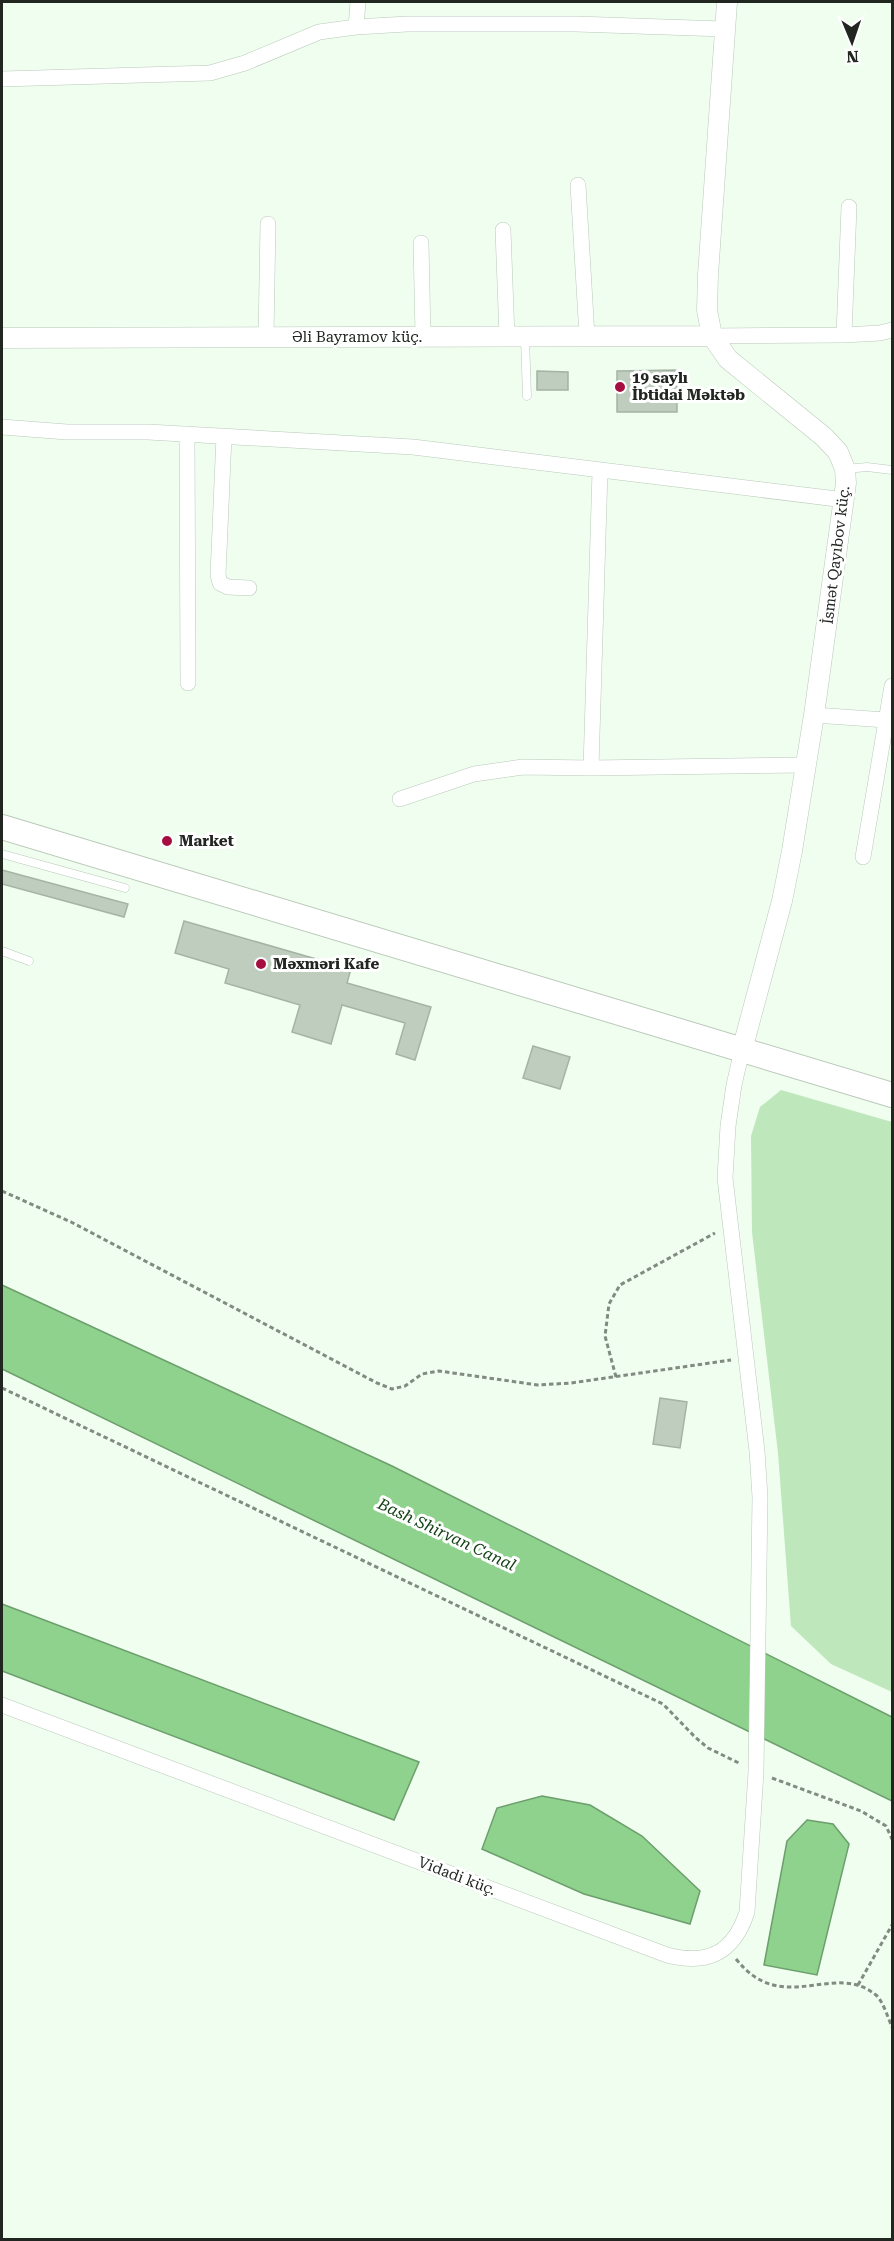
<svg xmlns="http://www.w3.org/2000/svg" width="894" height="2241" font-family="'Roboto Serif',serif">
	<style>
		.green { fill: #bee7bc }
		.water { fill: #8ed28d; stroke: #6d9e6d; stroke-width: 1.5 }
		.building { fill: #becdbd; stroke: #a5b3a4; stroke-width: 1.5 }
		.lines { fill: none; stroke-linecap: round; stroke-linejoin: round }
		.service-casing { stroke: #bac9ba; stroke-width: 9 }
		.minor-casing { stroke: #bac9ba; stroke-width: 16 }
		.tertiary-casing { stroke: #bac9ba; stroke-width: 21 }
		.primary-casing { stroke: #bac9ba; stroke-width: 26 }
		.path { stroke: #828b81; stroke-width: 3; stroke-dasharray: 4.5 3; stroke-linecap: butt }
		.service { stroke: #fff; stroke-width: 8 }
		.minor { stroke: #fff; stroke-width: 15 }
		.tertiary { stroke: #fff; stroke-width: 20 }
		.primary { stroke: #fff; stroke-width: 24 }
		.poi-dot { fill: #a60e42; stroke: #fff; stroke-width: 2 }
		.labels { text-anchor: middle; stroke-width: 6; stroke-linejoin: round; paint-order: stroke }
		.street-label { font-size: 15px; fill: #212621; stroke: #fff }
		.poi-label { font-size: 15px; font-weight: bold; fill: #212621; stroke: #fff; text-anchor: start }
		.water-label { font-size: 16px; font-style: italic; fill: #134215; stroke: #fff }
	</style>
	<rect width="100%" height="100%" fill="#effeee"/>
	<!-- green -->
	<path class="green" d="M781,1090l111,32v570l-61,-28 -40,-38 -13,-173 -26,-221 -1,-96 9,-29z"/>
	<!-- water -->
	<path class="water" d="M2,1285l390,181 500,251v84l-890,-432z
		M2,1604l417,158 -25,58 -392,-149z
		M542,1796l48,9 52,31 58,55 -10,33 -106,-30 -102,-45 15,-41z
		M807,1820l26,4 16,20 -32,131 -53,-10 23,-124z"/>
	<!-- building -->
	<path class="building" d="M677,370v42h-60v-41z
		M537,371l31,1v18h-31z
		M2,870l126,34 -4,13 -122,-33z
		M184,921l167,48 -4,14 84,24 -16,53 -19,-6 9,-31 -63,-18 -11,39 -39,-12 8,-27 -75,-22 4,-14 -54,-16z
		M533,1046l37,11 -10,32 -37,-11z
		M660,1398l27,4 -7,46 -27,-4z"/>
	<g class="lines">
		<defs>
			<path id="service" d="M525,338l2,58
				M846,469l21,-2 25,3
				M2,854l123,34
				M2,951l27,10"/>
			<path id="minor" d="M356,27l2,-25
				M2,79l208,-6 35,-10 74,-31 37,-5 51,-3h169l148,5
				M578,185l9,151
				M503,230l4,107
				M421,243l2,93
				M844,335l5,-128
				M712,336l132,-1 36,-2 12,-3
				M266,337l2,-113
				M2,427l65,5h81l265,15 432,53
				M187,434l1,249
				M224,436l-6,139 2,8 8,4 21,1
				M814,715l72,5
				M591,768l9,-297
				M400,799l74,-25 49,-7 68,1 215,-3
				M863,857l29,-171
				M2,1705l665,250c42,11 67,-3 80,-43l9,-140 4,-275 -3,-46 -32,-273 3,-52 6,-41 8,-35"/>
			<path id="tertiary" d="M727,2l-19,273 -1,35 5,26 16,23 96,78 14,15 7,17 1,14 -32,232 -22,136 -10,50 -40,149
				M2,338l710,-2"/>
			<path id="primary" d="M2,827l890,268"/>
		</defs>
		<!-- service casing -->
		<use href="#service" class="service-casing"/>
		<!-- minor casing -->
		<use href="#minor" class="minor-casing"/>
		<!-- tertiary casing -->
		<use href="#tertiary" class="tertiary-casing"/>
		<!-- primary casing -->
		<use href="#primary" class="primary-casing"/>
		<!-- path -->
		<path class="path" d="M2,1191l69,31 306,161 15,6 13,-3 17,-12 17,-3 99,14 33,-2 160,-23
			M616,1377l-11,-41 4,-32 11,-19 95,-52
			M2,1388l661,316 32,33 13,11 33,16
			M772,1778l89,33 25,15 6,13
			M736,1959c47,59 97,1 140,36 7,6 12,23 16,32
			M858,1985l34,-60"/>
		<!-- service -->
		<use href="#service" class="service"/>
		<!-- minor -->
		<use href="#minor" class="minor"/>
		<!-- tertiary -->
		<use href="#tertiary" class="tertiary"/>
		<!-- primary -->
		<use href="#primary" class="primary"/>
	</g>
	<!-- markers -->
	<g class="poi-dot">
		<circle cx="620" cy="387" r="6"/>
		<circle cx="167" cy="841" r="6"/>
		<circle cx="261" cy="964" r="6"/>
	</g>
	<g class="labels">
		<!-- street labels -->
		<g class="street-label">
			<text x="357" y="342">Əli Bayramov küç.</text>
			<text transform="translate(836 555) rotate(-83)" y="5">İsmət Qayıbov küç.</text>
			<text transform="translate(457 1876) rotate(21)" y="5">Vidadi küç.</text>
		</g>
		<!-- poi labels -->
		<g class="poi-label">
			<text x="632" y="383">19 saylı<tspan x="632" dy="17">İbtidai Məktəb</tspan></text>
			<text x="179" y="846">Market</text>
			<text x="273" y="969">Məxməri Kafe</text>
		</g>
		<!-- water labels -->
		<g class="water-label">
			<text transform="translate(447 1534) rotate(25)" y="6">Bash Shirvan Canal</text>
		</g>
	</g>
	<!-- border -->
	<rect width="894" height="2241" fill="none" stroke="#212621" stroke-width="6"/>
	<!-- north arrow -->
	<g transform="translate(852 42) rotate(178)" stroke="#ffffff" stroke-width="4.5" paint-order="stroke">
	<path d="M0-4.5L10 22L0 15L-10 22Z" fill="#212621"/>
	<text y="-9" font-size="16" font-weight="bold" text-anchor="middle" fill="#212621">N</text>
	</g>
</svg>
